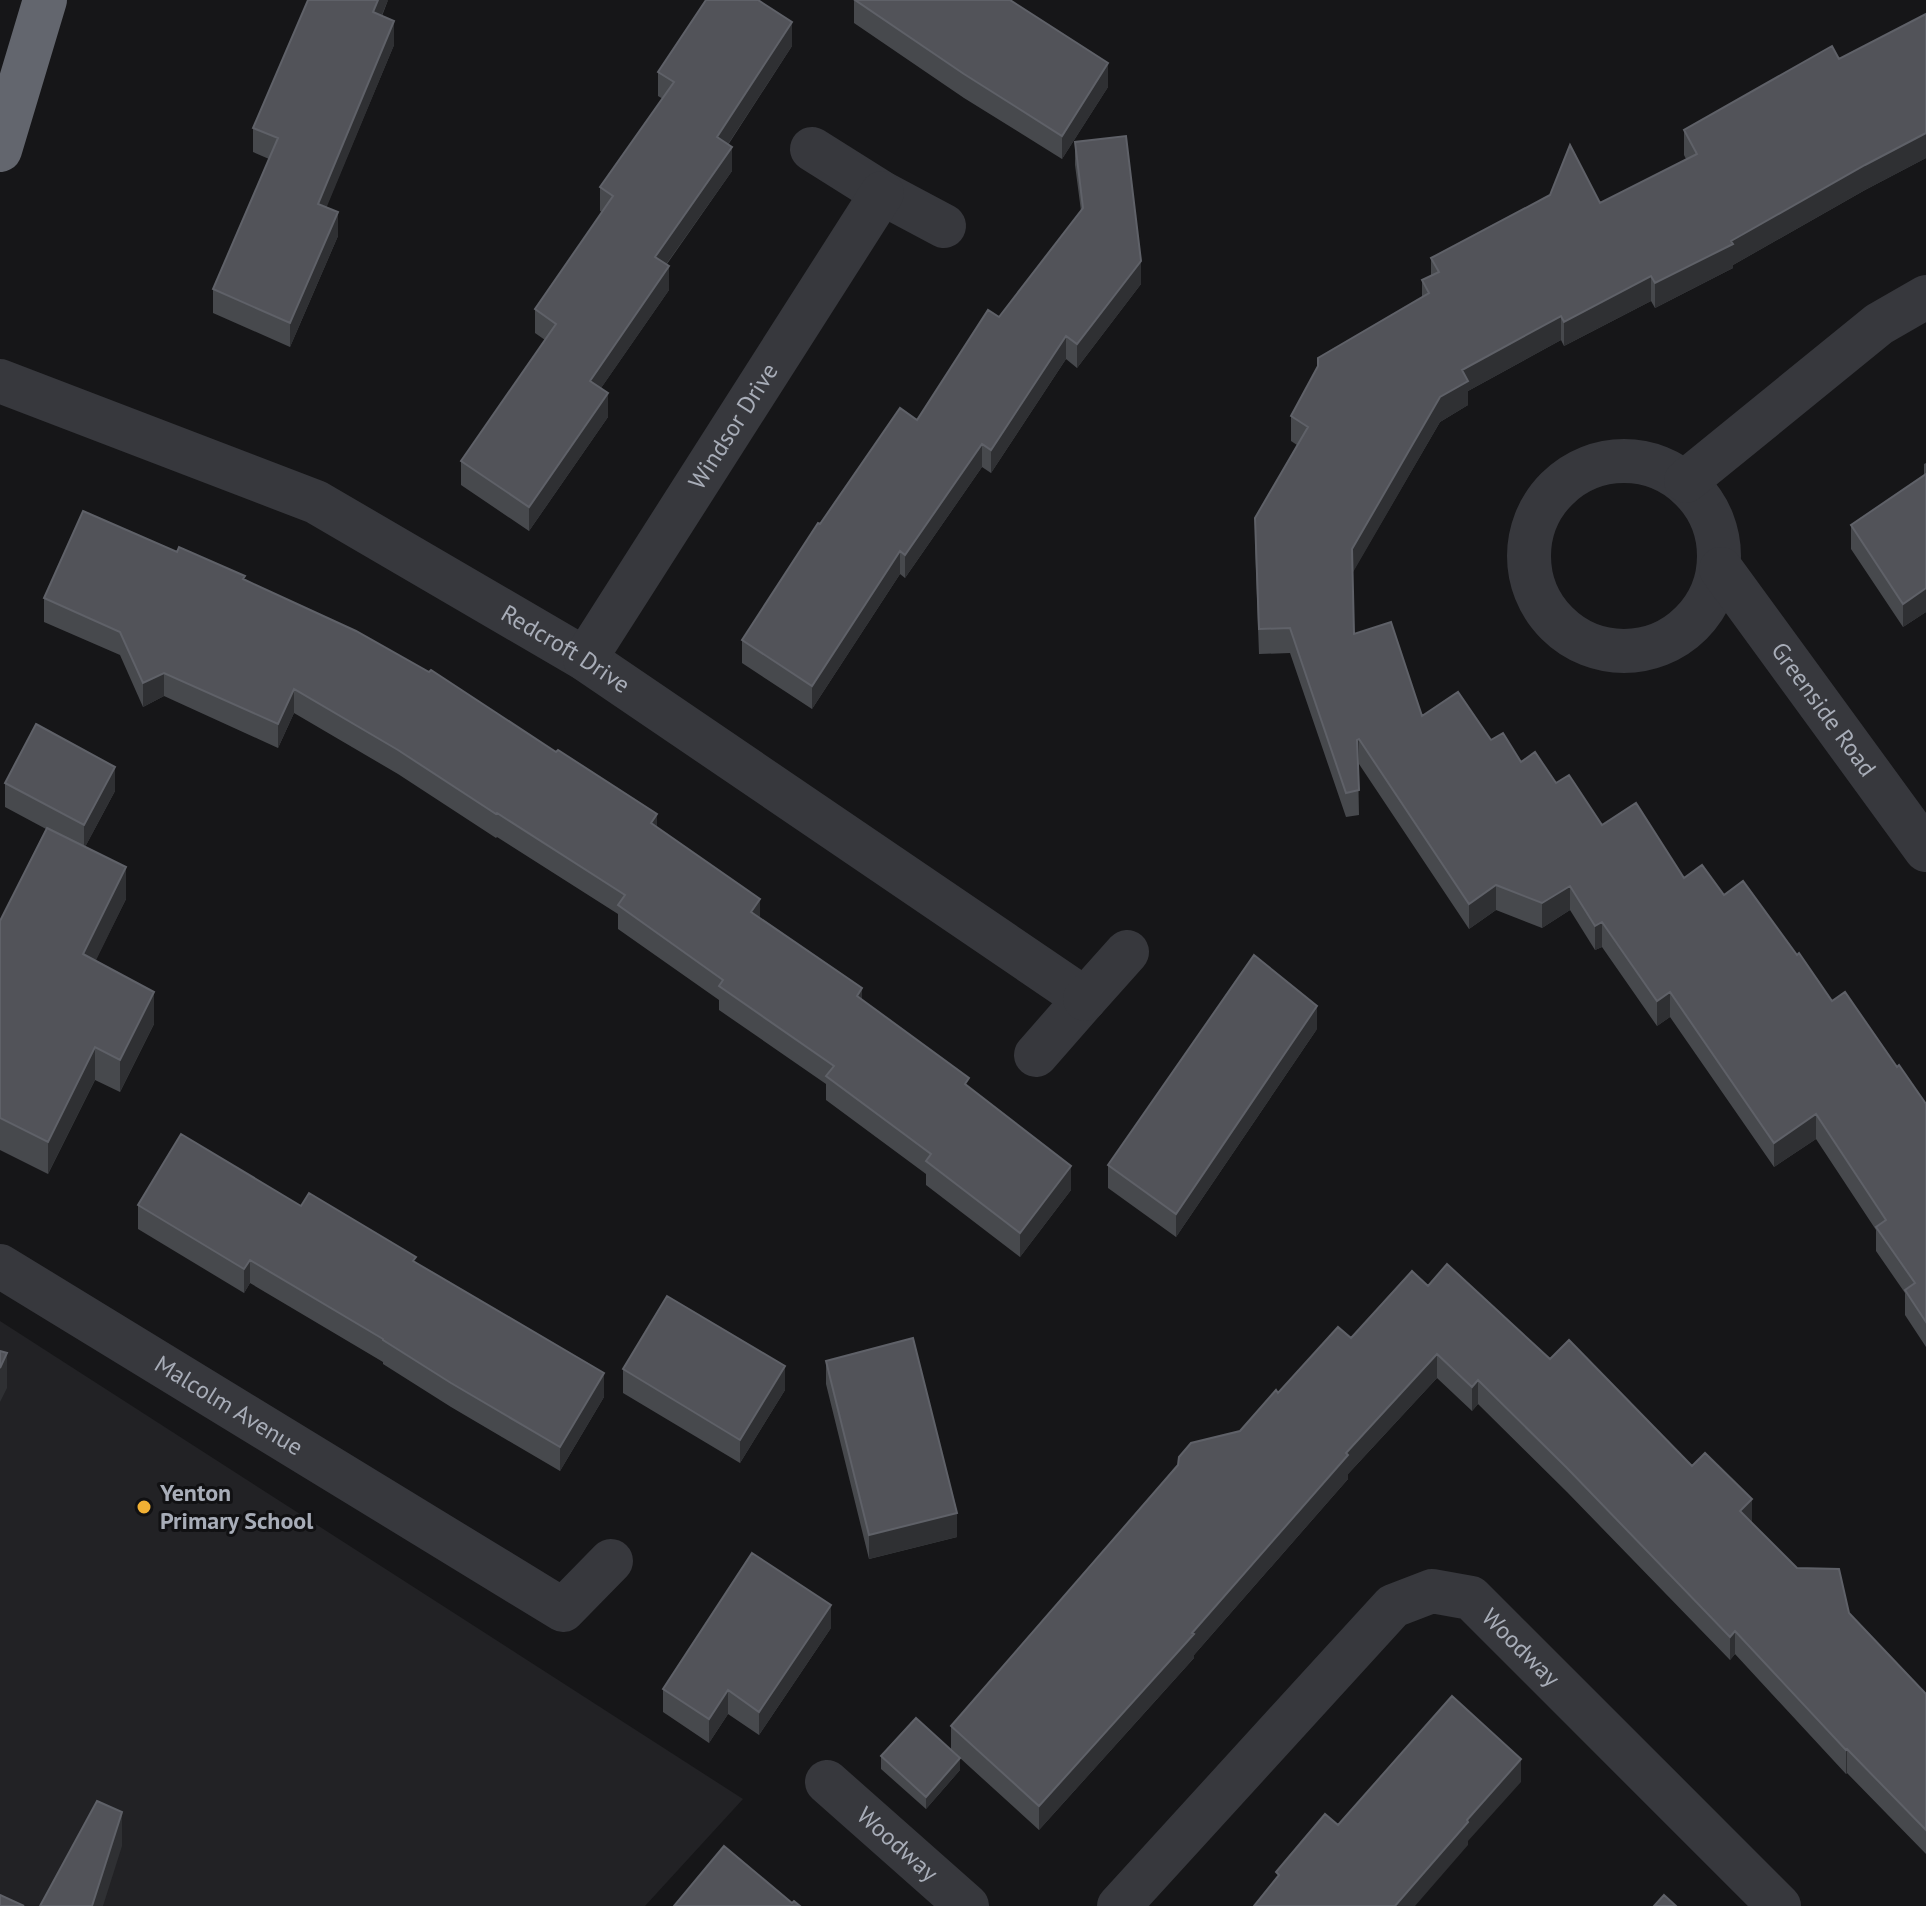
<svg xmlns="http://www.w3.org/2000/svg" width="1926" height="1906" font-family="'PT Sans',sans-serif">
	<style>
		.built { fill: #222225 }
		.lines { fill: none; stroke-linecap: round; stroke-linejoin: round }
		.minor { stroke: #37383d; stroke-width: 44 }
		.highway { stroke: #63666e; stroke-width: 44 }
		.wall { fill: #47494d }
		.shaded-wall { fill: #2f3033 }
		.building { fill: #525359; stroke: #5f6168; stroke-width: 2 }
		.poi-dot { fill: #f2b134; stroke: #111113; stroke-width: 3 }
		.labels { text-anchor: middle; stroke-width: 6; stroke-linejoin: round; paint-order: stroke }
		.street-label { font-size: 24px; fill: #a8adb8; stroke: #111113 }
		.poi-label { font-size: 24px; font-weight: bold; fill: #a8adb8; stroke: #111113; text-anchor: start }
	</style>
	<rect width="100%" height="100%" fill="#161618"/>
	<!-- built -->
	<path class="built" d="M0,1321l743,478 -98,107h-645z"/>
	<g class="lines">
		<!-- minor -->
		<g class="minor">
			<path d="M812,149l70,44 62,33"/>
			<path id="s1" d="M0,381l316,121 269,157 500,340 -49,56"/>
			<circle cx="1624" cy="556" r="95"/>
			<path d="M1686,481l193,-157 47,-27"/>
			<path id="s2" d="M1721,569l205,281"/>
			<path id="s3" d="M585,659l297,-466"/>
			<path d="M1085,999l42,-47"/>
			<path id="s4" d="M0,1266l563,344 48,-49"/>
			<path id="s5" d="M827,1782l140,124"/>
			<path id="s6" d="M1119,1906l274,-300 39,-15 39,7 308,308"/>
		</g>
		<!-- highway -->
		<path class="highway" d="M0,150l45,-150"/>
	</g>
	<!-- wall -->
	<path class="wall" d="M388,0l-6,16 12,29 -68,162 12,29 -48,111 -77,-34v-24l56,-130 -16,-7v-24z
		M854,0h156l98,87 -46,72 -98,-61 -110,-75z
		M1926,14v144l-61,32 -132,75v3l-78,40 -4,-7 -87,45 -3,-6 -93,51v14l-28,17 -88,151 2,61 68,82 69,24 30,22 35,21 46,42 82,53 40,17 173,172 29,37v243l-21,-32v-22l-29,-42v-21l-60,-91 -42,28 -104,-150 -13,9 -55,-79 -7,3 -25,-40 -28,18 -46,-18 -27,19 -110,-165h-1l1,51 -13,2 -56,-164 -31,1 -4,-111v-25l42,-73 -6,-4v-25l131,-119v-17l9,-4v-18l169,-55 86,-44 -2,-4v-25l155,-71z
		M792,46l-64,99 4,26 -65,93 2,26 -68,98 7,29 -79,114 -68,-46v-24l84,-121 -10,-7v-24l67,-97 -2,-1v-24l63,-88 -5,-3v-24z
		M1075,142l66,142 -64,84 -11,-9 -75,114 -9,-6 -77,111 -5,-4 -88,135 -70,-46v-23l78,-116 97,-104 82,-103 82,-106 -6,-46z
		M1926,463v149l-23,15 -52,-78v-24l73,-49v-12z
		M177,552l68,27 412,248 103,91 209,170 102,102 -51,67 -94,-72v-11l-100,-74v-16l-107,-74v-10l-101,-71v-15l-121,-77 -1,1 -98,-64 -104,-61 -16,35 -114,-52 -21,11 -23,-52 -76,-33v-24z
		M5,783l110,8 -30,56 41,52 -31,62 59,63 -34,68 -25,-12 -47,94 -48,-24v-229l46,-92 -41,-22z
		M1317,1029l-141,208 -68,-49v-23z
		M138,1205l163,1 115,56 188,135 -44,74 -109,-64 -68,-43v-2l-133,-79 -6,10 -106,-64z
		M1428,1286l122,73 142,107 105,102 52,45 77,81v160l-79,-81 -1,1 -111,-120 -5,6 -163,-168 -89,-88 -6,7 -35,-33 -89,96v5l-154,176v3l-155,172 -79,-72v12l-34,39 -45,-40v-13l70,-6v-24l327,-333 73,-55z
		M826,1361l131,176 -88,22 -43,-175z
		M623,1369l162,21 -45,73 -117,-70z
		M831,1628l-72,107 -31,-21 -19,29 -46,-31v-23z"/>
	<!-- shaded-wall -->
	<path class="shaded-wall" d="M378,0h10l-15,36v-24z
		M394,21v24l-76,183v-24z
		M792,22v24l-75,115v-24z
		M1108,63v24l-46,72v-23z
		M1926,133v25l-61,32 -132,75v3l-78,40v-25l210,-118z
		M732,147v24l-77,109v-23z
		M338,212v24l-48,111v-24z
		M1141,261v23l-64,84v-24z
		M669,266v24l-79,114v-23z
		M1651,276v25l-87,45v-24z
		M1561,316v24l-93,51v14l-28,17 -88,152v-25l88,-152 22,-27z
		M1066,336v23l-75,114v-23z
		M608,393v24l-79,114v-24z
		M982,444v23l-77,111v-23z
		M900,551v23l-88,135v-23z
		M1926,588v24l-23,15v-23z
		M164,673v23l-21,11v-24z
		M294,689v24l-16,35v-24z
		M1359,739v25h-2v-24z
		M115,767v24l-31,58v-24z
		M657,814v24l-6,-15z
		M126,867v32l-43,88v-33z
		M1496,885v25l-27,19v-25z
		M1570,886v24l-28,18v-25z
		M760,899v24l-9,-11z
		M1602,922v25l-7,3v-24z
		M862,988v24l-5,-16z
		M154,992v32l-34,68v-32z
		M1670,992v25l-13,9v-25z
		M1317,1006v23l-141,208v-23z
		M95,1047v33l-47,94v-32z
		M1816,1114v25l-42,28v-24z
		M1071,1166v24l-51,67v-24z
		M250,1260v23l-6,10v-24z
		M7,1353v35l-7,14v-34z
		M1437,1354v24l-89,96v5l-154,176v3l-155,172v-24l153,-173 154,-180z
		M785,1366v24l-45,73v-23z
		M604,1373v24l-44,74v-24z
		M1478,1380v24l-6,7v-24z
		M1752,1499v24l-12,-12z
		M957,1513v24l-88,22v-24z
		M831,1605v23l-72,107v-23z
		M1735,1631v23l-5,6v-23z
		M728,1690v24l-19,29v-24z
		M1847,1749v24l-1,1v-24z
		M960,1758v12l-34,39v-12z
		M1521,1759v23l-53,59v4l-53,61h-20l72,-86z
		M122,1812v34l-19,60h-11z"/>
	<!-- building -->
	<path class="building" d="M308,0h70l-5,12 21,9 -76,183 20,8 -48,111 -77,-34 65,-151 -25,-10z
		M706,0h52l34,22 -75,115 15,10 -77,110 14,9 -79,115 18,12 -79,114 -68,-46 95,-137 -21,-15 78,-113 -13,-9 74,-105 -16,-10z
		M855,0h155l98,63 -46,73 -98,-62z
		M1926,14v119l-61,32 -134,76 2,3 -78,39 -4,-7 -87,46 -3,-6 -99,54 6,11 -28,16 -88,152 2,85 37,-12 31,94 36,-24 33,48 12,-7 18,29 14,-10 21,31 13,-8 33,50 34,-22 48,75 18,-13 22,30 19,-14 54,74 2,-2 33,48 13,-9 52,75 2,-2 27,39v218l-21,-32 10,-7 -39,-56 10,-7 -70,-106 -42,29 -104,-151 -13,9 -55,-79 -7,4 -25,-40 -28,17 -46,-18 -27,19 -110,-165 -2,1 2,50 -13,3 -56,-165 -31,1 -4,-111 53,-91 -17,-11 27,-50v-8l111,-65 -7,-13 17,-8 -8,-14 119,-63 20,-50 30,58 97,-49 -13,-24 148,-84 7,13z
		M1126,136l15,125 -64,83 -11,-8 -75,114 -9,-6 -77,111 -5,-4 -88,135 -70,-46 76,-117 2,1 80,-116 17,12 71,-110 11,7 84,-109 -8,-66z
		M1926,474v114l-23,16 -52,-79z
		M83,511l94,41 2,-5 66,29 -2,3 113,52 73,41 2,-2 125,82 2,-2 99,64 -6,9 109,76 -9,13 111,76 -5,8 112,82 -4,6 106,82 -51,67 -94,-72 5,-7 -105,-78 8,-10 -115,-80 4,-6 -105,-75 7,-10 -128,-82 -1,1 -98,-64 -104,-61 -16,35 -114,-51 -21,10 -23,-51 -76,-34z
		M36,724l79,43 -31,58 -79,-42z
		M47,828l79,39 -43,87 71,38 -34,68 -25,-13 -47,95 -48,-24v-197z
		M1254,955l63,51 -141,208 -68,-49z
		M181,1134l120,72 8,-13 107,64 -3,4 191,112 -44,74 -109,-64 -68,-43v-1l-133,-79 -6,9 -106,-64z
		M1447,1264l103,95 19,-19 123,126 13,-13 47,46 -12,12 57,57 42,1 10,44 77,81v136l-79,-81 -1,1 -111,-119 -5,6 -163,-169 -89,-88 -6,7 -35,-33 -91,99 2,2 -156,178 2,1 -155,172 -88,-80 227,-261 1,-8 12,-14 49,-12 36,-41 2,3 60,-66 13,11 61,-67 16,15z
		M667,1296l118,70 -45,74 -117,-71z
		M913,1338l44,175 -88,22 -43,-174z
		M0,1351l7,2 -7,15z
		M752,1553l79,52 -72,107 -31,-22 -19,29 -46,-30z
		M1452,1696l69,63 -54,61 1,2 -73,84h-141l25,-31 -3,-3 49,-58 13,11z
		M916,1718l44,40 -34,39 -45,-41z
		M97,1801l25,11 -30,94h-52z
		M724,1846l68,57 2,-2 6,5h-126z
		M0,1895l24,11h-24z
		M1664,1895l12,11h-22z"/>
	<!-- markers -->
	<circle class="poi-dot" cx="144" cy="1507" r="8"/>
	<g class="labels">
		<!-- street labels -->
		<g class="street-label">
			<text dy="8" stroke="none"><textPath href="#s3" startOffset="276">Windsor Drive</textPath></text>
			<text dy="8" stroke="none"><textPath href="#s1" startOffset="628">Redcroft Drive</textPath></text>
			<text dy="8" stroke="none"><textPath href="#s2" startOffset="174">Greenside Road</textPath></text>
			<text dy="8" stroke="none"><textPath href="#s4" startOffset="268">Malcolm Avenue</textPath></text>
			<text dy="8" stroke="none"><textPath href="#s6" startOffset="558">Woodway</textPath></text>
			<text dy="8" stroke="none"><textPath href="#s5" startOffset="94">Woodway</textPath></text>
		</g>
		<!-- poi labels -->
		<g class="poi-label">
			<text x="160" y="1501">Yenton<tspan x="160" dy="28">Primary School</tspan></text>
		</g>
	</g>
</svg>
